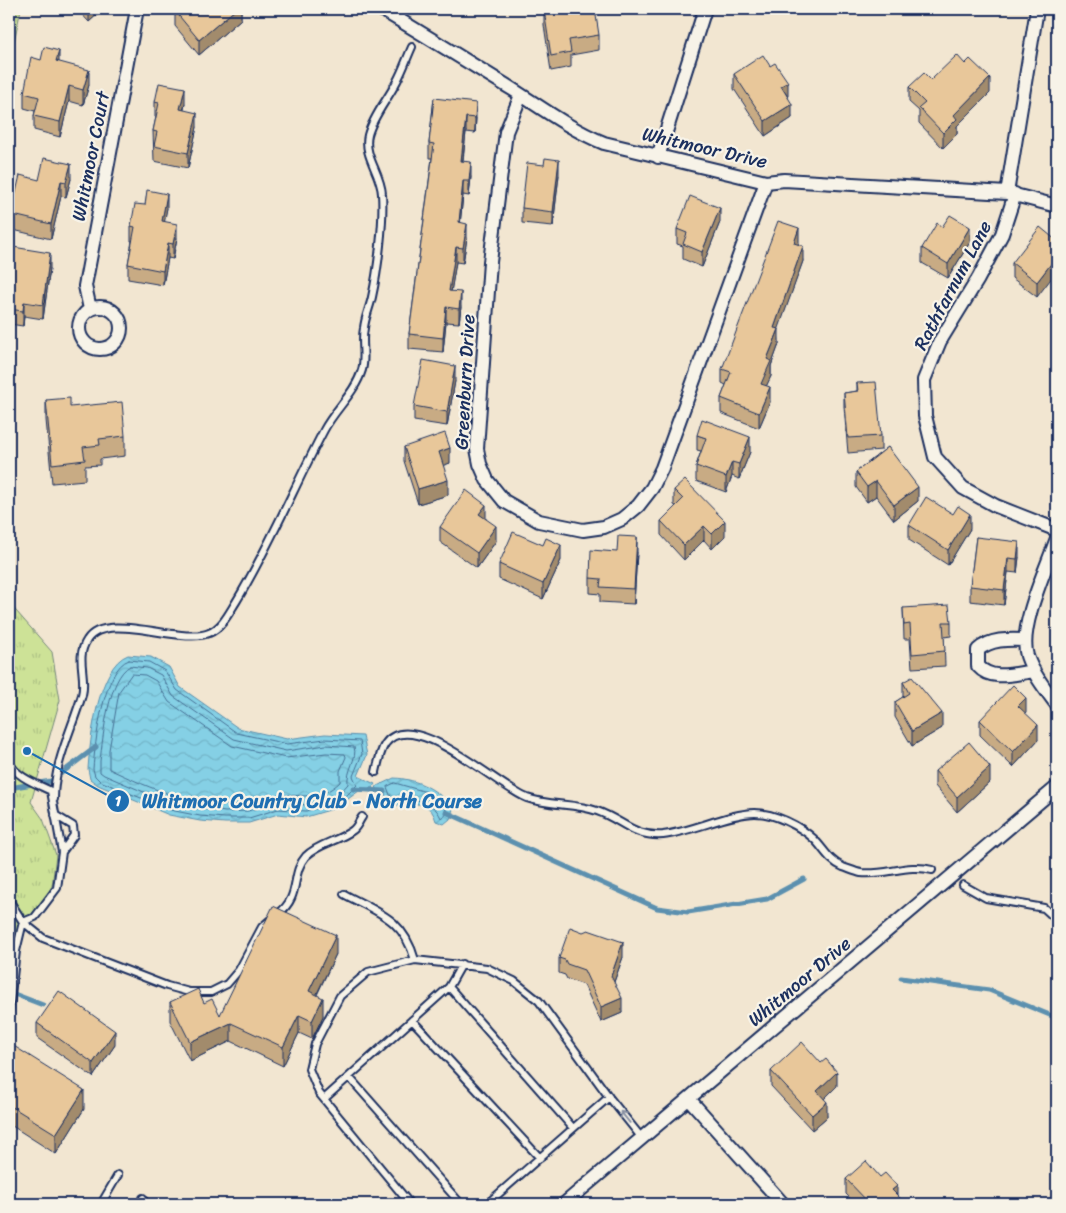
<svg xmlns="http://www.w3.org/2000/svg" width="1066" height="1213" font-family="Sriracha,sans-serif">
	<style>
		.grass { fill: url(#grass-tufts); stroke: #74887a }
		.water { fill: url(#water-waves); stroke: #5b90af }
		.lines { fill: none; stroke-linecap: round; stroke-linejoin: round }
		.shore { stroke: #456f94; stroke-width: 1 }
		.stream { stroke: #5b90af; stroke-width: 5 }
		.lane-casing { stroke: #1b2f5e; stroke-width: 10 }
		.street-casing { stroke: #1b2f5e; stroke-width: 16 }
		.lane { stroke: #f7f3e8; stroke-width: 6 }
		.street { stroke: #f7f3e8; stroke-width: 12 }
		.wall { fill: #c8ab84; stroke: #1b2f5e }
		.shaded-wall { fill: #a28b6c; stroke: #1b2f5e }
		.building { fill: #e8c79a; stroke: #1b2f5e }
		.oneway { stroke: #8991a3 }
		.labels { text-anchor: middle; stroke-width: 4.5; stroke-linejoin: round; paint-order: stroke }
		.street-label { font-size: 19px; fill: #1b2f5e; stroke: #f7f3e8 }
		.leader { fill: none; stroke: #1f6fb2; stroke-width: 2 }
		.callout-dot { fill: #1f6fb2; stroke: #f7f3e8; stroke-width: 2 }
		.mark-label { font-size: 15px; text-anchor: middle; font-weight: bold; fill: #fff }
		.callout-label { font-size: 20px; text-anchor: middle; font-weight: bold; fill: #1f6fb2; stroke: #f7f3e8; stroke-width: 4.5; stroke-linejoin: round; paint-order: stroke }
	</style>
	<defs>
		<pattern id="grass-tufts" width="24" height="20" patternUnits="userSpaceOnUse" patternTransform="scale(1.25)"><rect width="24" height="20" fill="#cde297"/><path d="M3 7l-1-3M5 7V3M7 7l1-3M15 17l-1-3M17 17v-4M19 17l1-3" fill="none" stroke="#afc285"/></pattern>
		<pattern id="water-waves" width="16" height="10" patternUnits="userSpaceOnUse" patternTransform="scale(1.25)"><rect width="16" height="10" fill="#85d0e5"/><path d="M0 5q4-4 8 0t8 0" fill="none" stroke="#72b3c7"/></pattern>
	</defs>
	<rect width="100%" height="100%" fill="#f2e6d1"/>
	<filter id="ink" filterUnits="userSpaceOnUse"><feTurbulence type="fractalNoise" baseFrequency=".02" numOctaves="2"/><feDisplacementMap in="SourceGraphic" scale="10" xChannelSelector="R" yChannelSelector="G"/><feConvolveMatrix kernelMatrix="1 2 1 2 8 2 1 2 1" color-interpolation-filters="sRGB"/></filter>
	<g filter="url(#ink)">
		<!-- grass -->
		<path class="grass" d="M9,9h12l-12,56z
			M9,603l43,49 8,48 -29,102 12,17 13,36 -4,31 -43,73z"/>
		<!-- water -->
		<path class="water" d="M128,655l23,2 18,10 11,20 58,41 49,11 38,-5 38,2 4,19 -9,21 17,8 -3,4h-9l-15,11 -2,6 -40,12 -28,-3 -29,9h-24l-25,-2 -31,-6 -71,-30 -8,-6 -2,-10c2,-29 10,-103 40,-114z
			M394,778c24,1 45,12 59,31l-3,10 -6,5 -8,-3c-8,-31 -42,-9 -61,-17l1,-3 10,-5 -1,-3 -9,-4 1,-3z"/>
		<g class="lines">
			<!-- shore -->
			<path class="shore" d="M129,660l20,2 16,9 12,19 60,43 50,11 38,-5 35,2 2,13 -9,22 4,9 -16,16 -35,10 -28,-2 -29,9h-24l-25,-2 -30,-6 -70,-29 -5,-5 -2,-7c2,-25 10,-101 36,-109z
				M130,666l17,2 14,7 12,21 61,43 52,12 40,-6 28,2c4,11 -8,24 -6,37l-11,12 -32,9 -27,-3 -30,9 -23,1 -53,-8 -68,-29 -4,-3v-11c3,-23 8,-84 30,-95z
				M132,674l13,1 11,6 13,21 63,44 54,12 40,-5 19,1 1,3 -6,14v11c-20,19 -37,13 -61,13 -12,0 -22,8 -34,9 -49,5 -93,-15 -136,-35v-19l10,-58z
				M395,783l35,10 16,16 -1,7 -4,2c-9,-21 -31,-19 -49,-18l-5,-13z"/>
			<!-- stream -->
			<path class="stream" d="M9,788l42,-7 45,-34
				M353,789l31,2
				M446,812l211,96 31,4 79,-13 37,-20
				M901,978l88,12 68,28
				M9,992l34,13"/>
			<defs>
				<path id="lane" d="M9,762c7,15 28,22 42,29l11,61 -5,36 -22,29 -12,5 -7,29 -7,61
					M376,772c2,-9 4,-20 9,-28 27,-39 113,43 142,54 22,8 48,5 70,13 26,9 36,26 66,24 28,-3 67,-22 92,-22 19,0 45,13 59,26 10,10 15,22 29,28 6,2 13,5 18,6 25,3 47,-10 71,-3
					M54,799c0,-36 18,-70 28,-104 5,-19 -7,-37 5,-55 19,-30 94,5 122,-7 13,-5 20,-20 27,-31 34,-56 58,-115 88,-172 11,-21 31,-37 38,-60 4,-13 -1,-28 2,-42 1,-11 6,-21 8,-31 6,-27 12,-76 10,-103 -1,-21 -19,-38 -14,-59 5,-19 20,-36 29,-54 6,-11 10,-23 15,-34
					M55,815l18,11 1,9 -12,17
					M963,885l23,13 58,10 13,12
					M344,894c35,19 59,24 71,66
					M9,900l14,22 20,16 124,48 22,6h22l16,-8 12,-14 23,-43 8,-7
					M278,914c24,-18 12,-40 28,-58 13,-13 33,-15 47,-26 4,-3 6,-9 9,-13
					M449,987l124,141
					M412,1020l128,138
					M349,1077l112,127
					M324,1099l125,-112 13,-23
					M143,1198l2,6
					M101,1204l17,-29
					M410,1204l-91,-111 -10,-24 6,-25 25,-48 28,-24 47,-12 72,8 27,13 25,20 70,96 32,40
					M487,1204l122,-107"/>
				<path id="street" d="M381,9c44,26 87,53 131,80 30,19 58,40 92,54l162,39 18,-2 223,13 50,13
					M521,95l-15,37 -16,130 -13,187 3,15 7,16 17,21 35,20 44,9 21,-3 18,-8 16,-13 14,-18 10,-20 104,-286
					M658,157l47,-148
					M1007,193l30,-184
					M1015,194l-13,40 -24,45 -38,62 -16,39 1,36 10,41 28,31 33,18 61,24
					M79 328a21 21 0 1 1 42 0a21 21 0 1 1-42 0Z
					M90,309l-5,-23 52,-277
					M1057,538c-10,29 -39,89 -30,118 6,18 19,34 30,49
					M1025,640c-17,-1 -35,-1 -47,10v16c14,16 38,7 56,5
					M689,1099l94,105
					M564,1204l493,-417"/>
			</defs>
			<!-- lane casing -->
			<use href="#lane" class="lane-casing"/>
			<!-- street casing -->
			<use href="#street" class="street-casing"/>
			<!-- lane -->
			<use href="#lane" class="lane"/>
			<!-- street -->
			<use href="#street" class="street"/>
		</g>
		<!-- wall -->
		<path class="wall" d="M77,9h26l-14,13z
			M241,9v10l-42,36 -24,-29v-15z
			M544,10l55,25v15l-28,5v12l-20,4 -7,-46z
			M41,60l18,2 30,23 -6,20 -14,-4 -9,36 -26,-7v-14l1,-5 -11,-3v-15z
			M734,74l54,22 4,22 -27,18 -31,-47z
			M931,80l59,13 -33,33v8l-14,14 -24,-25v-12l-10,-9v-15z
			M434,98l42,20 -1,15 -9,-1 -3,29 8,16 -2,19 -6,-1 -3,28 7,15 -4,25 -7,-1 -5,29 10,16 -2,16 -13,-1 -3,30 -34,-3v-15l23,-176h-3v-15z
			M155,102l30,1 -1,7 13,17 -9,41 -34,-7 -1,-30 3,-14h-1z
			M544,165l15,10 -6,51 -31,-3v-15z
			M71,179l-5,18 -5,-1 -10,43 -42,-10v-28h5l25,-21z
			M167,208l-3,13 13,17 -4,21 -5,-1 -5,27 -35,-6v-15l4,-23h-1v-15z
			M720,222l-18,45 -19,-8v-13l-6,-2v-15z
			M1057,241l-20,56 -25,-19v-15z
			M970,242l-22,36 -26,-15v-15z
			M799,243v2l4,16 -25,68 1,15 -8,22v10l-5,10 4,16 -11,26 -38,-15v-15l5,-13 -4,-2v-14z
			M50,268l-7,51 -19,-3 -1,10 -14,-2v-50z
			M455,381l-8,45 -33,-5v-15z
			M857,383l24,53v14l-33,3 -4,-46v-14l13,-2z
			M46,400l24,7 55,29v20l-25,3v6l-15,1v14l-33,3 -6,-63z
			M697,435l53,17 -11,27 -7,-3 -6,16 -30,-11v-15l5,-15 -4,-1z
			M404,447l46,16 -7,2 5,30 -30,9 -14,-43z
			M888,447l30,54 -24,19 -18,-24 -9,6 -11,-15v-15z
			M674,490l51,46 -13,13 -8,-9 -20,20 -23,-25v-14l15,-15 -2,-1z
			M486,519l10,22 -19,27 -37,-26v-15z
			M909,525l61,4 -22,36 -39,-25z
			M976,537l43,20 -2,16 -9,-1 -4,33 -34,-4v-15z
			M637,552l-3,52 -34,-2v-8l-10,-1v-15z
			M561,560l-18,39 -44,-20v-15z
			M903,608l48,14v14l-7,1 1,29 -33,2 -2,-29h-6z
			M903,682l39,46 -30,18 -17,-29v-15l8,-5z
			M1026,712l-1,1 13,27 -25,27 -33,-32v-15z
			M935,771l55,11 -33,30 -22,-26z
			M336,954l-19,41 6,21 -11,23 -13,-6 -16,33 -52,-25 -41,20 -20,-40v-19l34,1 16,12z
			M623,957l-9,25 8,31 -21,9 -17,-37 -17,-6 -2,-4 -6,-2v-15z
			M37,1023l78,22 -22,32 -56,-39z
			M9,1043l75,66 -28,45 -47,-30z
			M771,1071l66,15 -13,13 3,18 -15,13 -41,-44z
			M846,1179l51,16 9,9h-50l-10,-10z"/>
		<!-- shaded-wall -->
		<path class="shaded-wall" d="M89,9h14l-14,13z
			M236,9h5v10l-42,36v-15z
			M59,51v15l-3,-5z
			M89,70v15l-6,20v-15z
			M990,78v15l-33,33v8l-14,14v-15l11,-18z
			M788,82v15l-7,-11z
			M69,86v15l-9,36v-15z
			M185,88v15l-5,21v-15z
			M476,103v15l-1,15v-15z
			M792,104v14l-27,18v-15z
			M197,113v14l-9,41v-15z
			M466,117v15l-5,44v-15z
			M559,160v15l-6,51v-14z
			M471,162v15l-2,19v-15z
			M71,164v15l-5,18v-15z
			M61,181v15l-10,43v-15z
			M463,181v14l-4,42v-15z
			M167,194v14l-5,28v-15z
			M720,208v14l-18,45v-15z
			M177,224v14l-4,21v-15z
			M467,224v14l-4,25v-15z
			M970,227v15l-22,36v-14z
			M799,228v15l-5,15v-15z
			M168,243v15l-5,27v-14z
			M803,246v15l-29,81v-14z
			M456,247v15l-7,43v-14z
			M50,253v15l-7,51v-14z
			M1057,256v15l-20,26v-15z
			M461,292v15l-2,16v-14z
			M24,302v14l-1,10v-15z
			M446,307v15l-3,30v-14z
			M779,329v15l-8,22v10l-10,22v-14l6,-25z
			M455,366v15l-8,45v-14z
			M770,387v15l-11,26v-15z
			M750,437v15l-11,27v-15z
			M450,448v15l-11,4v-15z
			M732,462v14l-6,16v-15z
			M448,480v15l-30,9v-15z
			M876,481v15l-9,6v-15z
			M918,487v14l-24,19v-15z
			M486,505v15l-7,-6z
			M970,514v15l-22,36v-15z
			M725,521v15l-13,13v-15z
			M496,526v15l-19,27v-15z
			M704,526v14l-20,20v-15z
			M637,537v15l-3,52v-15z
			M1019,542v15l-2,16v-14z
			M561,545v15l-18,39v-15z
			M1008,558v14l-4,33v-15z
			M1026,698v14l-8,9v-15z
			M942,713v15l-30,18v-15z
			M1038,725v15l-25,27v-15z
			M990,767v15l-33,30v-15z
			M336,935v19l-27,56v-19z
			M623,942v15l-12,33v-14z
			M323,998v18l-11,23v-18z
			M622,998v15l-21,9v-15z
			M299,1015v18l-16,33v-19z
			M231,1023v18l-41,20v-19z
			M115,1031v14l-22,32v-14z
			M837,1072v14l-20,20v-15z
			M84,1090v19l-28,45v-20z
			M827,1102v15l-15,13v-15z
			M897,1186v14l-5,-10z"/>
		<!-- building -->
		<path class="building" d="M178,9h58l-37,31 -24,-29z
			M552,9h43l4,26 -30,5 2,12 -20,4 -7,-46z
			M44,47l15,4 -3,10 33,9 -6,20 -14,-4 -9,36 -26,-6 5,-19 -15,-4 7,-36 10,3z
			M763,55l7,11 5,-3 13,19 -7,4 11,18 -27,17 -31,-47z
			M957,55l8,9 5,-5 20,19 -36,37 3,4 -14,14 -24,-25 6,-5 -16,-16 15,-14 7,7z
			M159,83l26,5 -5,21 17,4 -9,40 -34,-7 3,-14 -4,-1 6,-28 -4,-1z
			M434,98l42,5 -1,15 -9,-1 -5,44 10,1 -2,19h-6l-4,41 8,2 -4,24 -7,-1 -7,44 12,1 -2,17 -13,-2 -3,31 -34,-4 25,-190 -5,-1z
			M44,158l27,6 -5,18 -5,-1 -10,43 -42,-10v-14l5,1 6,-26 19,5z
			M545,158l14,2 -6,52 -31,-4 5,-45 17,2z
			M147,190l20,4 -5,27 15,3 -4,20 -5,-1 -5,28 -35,-7 7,-37 -4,-1 4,-22 10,1z
			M690,196l30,12 -18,44 -19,-8 4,-11 -10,-4z
			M950,215l20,12 -22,37 -26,-16 15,-25 5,4z
			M778,221l21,7 -5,15 9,3 -29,82 5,1 -12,30 4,2 -10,23 9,3 -11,26 -38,-15 10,-26 -9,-3z
			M1040,227l17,14v15l-20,26 -25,-19z
			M13,247l37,6 -7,52 -19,-3 -1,9 -14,-2v-35z
			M423,360l32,6 -8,46 -33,-6z
			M876,382l5,54 -33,2 -4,-45 14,-2 -1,-8z
			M70,398v9l52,-5 3,34 -26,3 1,6 -17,2 2,13 -33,4 -6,-64z
			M702,419l48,18 -11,27 -7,-2 -6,15 -30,-11 10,-28 -9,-3z
			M445,433l5,15 -11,4 9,28 -30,9 -14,-42z
			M888,447l30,40 -24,18 -18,-24 -9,6 -11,-15z
			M685,480l40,41 -13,13 -8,-8 -20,19 -23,-24 22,-22 -9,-9z
			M466,490l20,15 -7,9 17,12 -19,27 -37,-26z
			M926,497l27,17 5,-8 12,8 -22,36 -39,-25z
			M513,532l30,13 3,-7 15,7 -18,39 -44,-20z
			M618,536l19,1 -3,52 -34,-2 1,-8 -11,-1 1,-28 26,2z
			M976,537l43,5 -2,17 -9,-1 -4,32 -34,-4z
			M949,605l2,17h-8l2,29 -33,3 -2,-30 -6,1 -1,-17z
			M912,677l30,36 -30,18 -17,-29 14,-9 -6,-11z
			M1013,685l13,13 -8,8 20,19 -25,27 -33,-32z
			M969,742l21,25 -33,30 -22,-26z
			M273,906l63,29 -27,56 14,7 -11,23 -13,-6 -16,32 -52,-24 -41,19 -20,-40 28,-13 6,14 8,-4 8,16z
			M570,927l13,5 5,-2 35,12 -12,34 11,22 -21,9 -17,-37 -17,-6 -2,-4 -6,-2z
			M59,991l56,40 -22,32 -56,-40z
			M802,1042l19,21 5,-4 11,13 -20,19 10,11 -15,13 -41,-44z
			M9,1043l75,47 -28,44 -47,-29z
			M866,1161l14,16 5,-4 12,13 -5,4 14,14h-36l-24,-25z"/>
		<!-- one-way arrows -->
		<defs><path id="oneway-shaft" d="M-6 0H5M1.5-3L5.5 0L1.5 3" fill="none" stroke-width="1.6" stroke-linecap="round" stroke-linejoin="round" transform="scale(1.25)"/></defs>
		<use class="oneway" href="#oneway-shaft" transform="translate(625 1117) rotate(-129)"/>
	</g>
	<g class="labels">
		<!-- street labels -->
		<g class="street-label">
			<text transform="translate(705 147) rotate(13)" y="7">Whitmoor Drive</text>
			<text transform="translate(90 156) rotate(-79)" y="7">Whitmoor Court</text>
			<text transform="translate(952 285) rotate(-62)" y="7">Rathfarnum Lane</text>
			<text transform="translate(464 382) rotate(-87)" y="7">Greenburn Drive</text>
			<text transform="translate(799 981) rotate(-40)" y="7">Whitmoor Drive</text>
		</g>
	</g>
	<!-- callouts -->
	<path class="leader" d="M27 751L118 801"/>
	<g class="callout-dot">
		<circle cx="27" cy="751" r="5"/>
		<circle cx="118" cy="801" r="12"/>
	</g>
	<g class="mark-label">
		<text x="118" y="806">1</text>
	</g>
	<g class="callout-label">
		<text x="312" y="808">Whitmoor Country Club - North Course</text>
	</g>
	<!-- margin -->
	<rect width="1066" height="1213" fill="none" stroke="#f7f3e8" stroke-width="30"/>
	<rect x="15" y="15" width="1036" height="1183" fill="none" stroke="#1b2f5e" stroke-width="2" filter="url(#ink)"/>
</svg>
